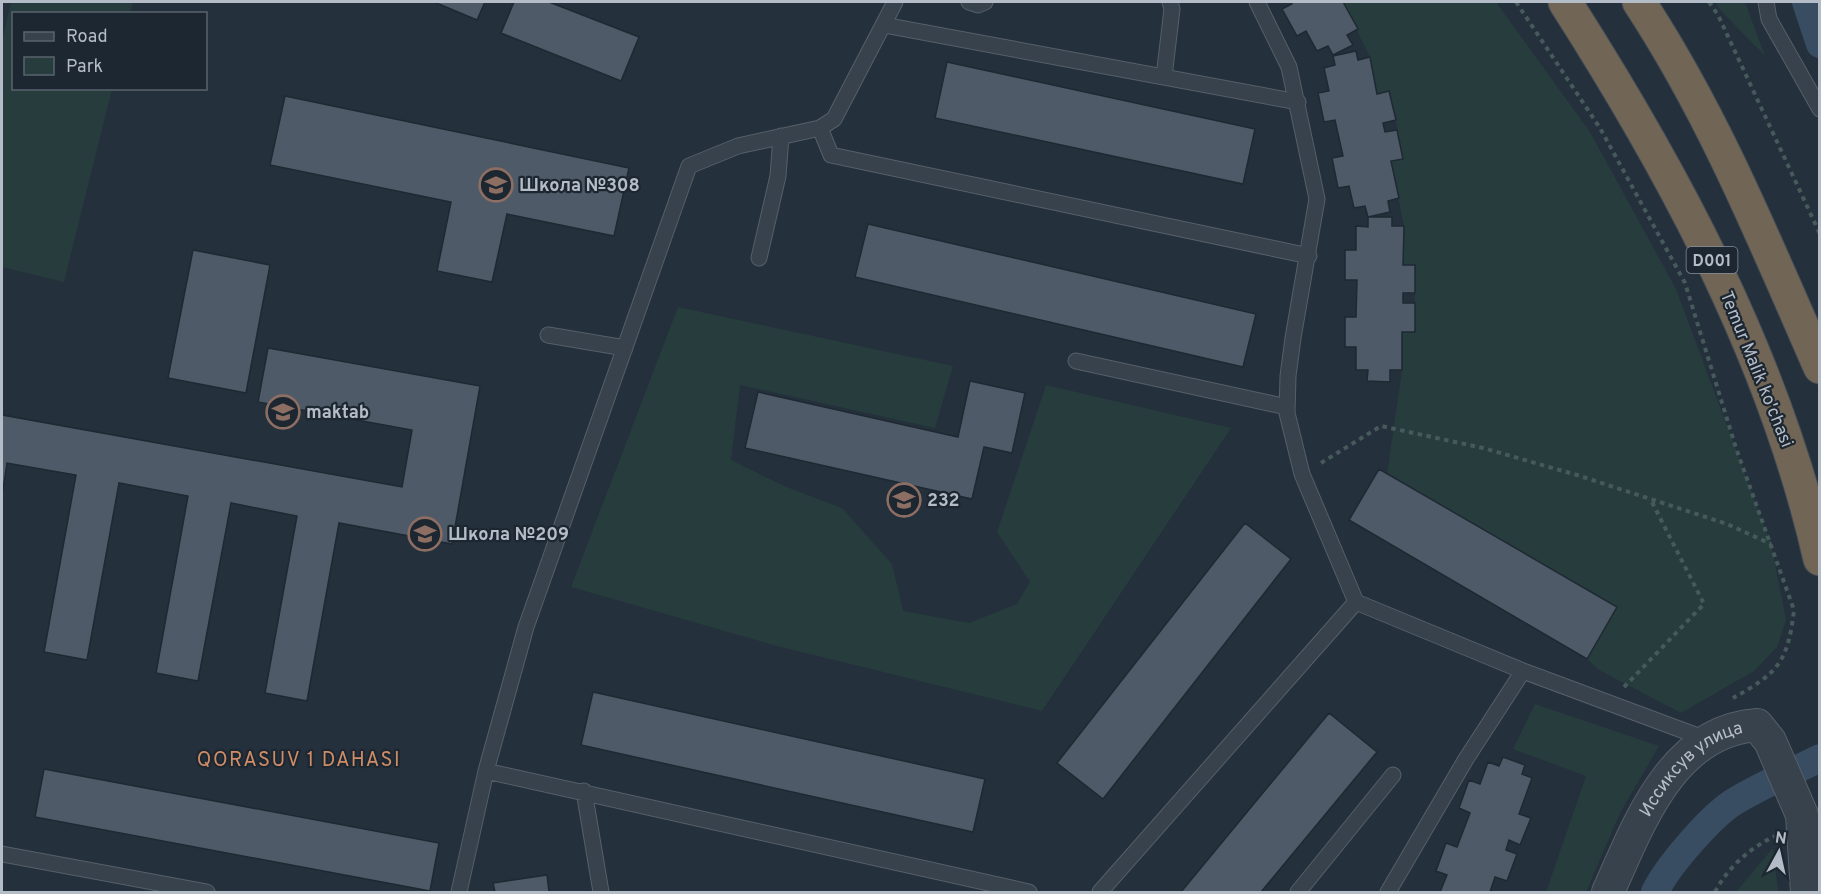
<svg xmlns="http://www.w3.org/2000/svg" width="1821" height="894" font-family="Overpass,sans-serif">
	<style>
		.green { fill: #273d3d }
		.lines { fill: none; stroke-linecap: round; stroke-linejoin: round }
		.canal { stroke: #394d62; stroke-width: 28 }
		.building { fill: #4e5a67; stroke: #1f2933; stroke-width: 1.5 }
		.lane-casing { stroke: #565f6a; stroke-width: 17 }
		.street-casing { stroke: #565f6a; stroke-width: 34 }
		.highway-casing { stroke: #434c57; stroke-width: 35 }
		.path { stroke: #465a5c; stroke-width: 4; stroke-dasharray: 4.5 4.5; stroke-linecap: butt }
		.lane { stroke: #38424c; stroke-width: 15 }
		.street { stroke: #38424c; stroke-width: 32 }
		.highway { stroke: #716556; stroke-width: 33 }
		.labels { text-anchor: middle; stroke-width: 4.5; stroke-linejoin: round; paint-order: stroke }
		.shield { fill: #1d2731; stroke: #878f9a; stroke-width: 1.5 }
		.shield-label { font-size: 16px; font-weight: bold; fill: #b4bcc7 }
		.poi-label { font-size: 18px; font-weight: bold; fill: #b4bcc7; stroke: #1d2731; text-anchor: start }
		.street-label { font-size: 18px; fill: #b4bcc7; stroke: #1d2731 }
		.neighbourhood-label { font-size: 20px; letter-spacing: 1.5px; fill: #cf8d67; stroke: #1d2731 }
	</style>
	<rect width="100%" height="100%" fill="#24303b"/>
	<!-- green -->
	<path class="green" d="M11,2h122l-3,11 -116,1v74l98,1 -48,193 -62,-15v-226z
		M1343,2h153l94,130 86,157 95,255 15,76 -9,27 -23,24 -73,42 -82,-43 -12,-11 30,-52 -230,-133 15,-104v-38h13v-67h-12l1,-39 -13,-65 12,-3 -13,-66 -13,2 -7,-37z
		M1715,2h30l20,54 -44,-45z
		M678,307l275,59 -18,62 -195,-43 -9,75 53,26 58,22 50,56 11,47 66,12 48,-19 13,-22 -33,-50 49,-147 185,43 -189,283 -265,-65 -206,-59z
		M1535,704l124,42 -39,67 -34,79h-40l40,-116 -73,-27z
		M1773,848l5,44h-42z"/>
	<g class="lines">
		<!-- canal -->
		<path class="canal" d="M1806,2l14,42
			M1655,892c12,-25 57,-78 82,-92 27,-16 55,-28 83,-42"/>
	</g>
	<!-- building -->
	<path class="building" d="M434,2h51l-8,18z
		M514,2h35l90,35 -18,44 -120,-48z
		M1291,2h52l15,27 -11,6 6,10 -20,10 -5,-9 -11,5 -11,-20 -9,5 -15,-27 10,-5z
		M1356,51l2,9 12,-3 7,37 12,-3 7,29 -13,3 2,9 12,-2 6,29 -12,2 8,37 -11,3 2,11 -22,5 -3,-11 -11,2 -5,-22 -11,2 -6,-30 11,-2 -8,-36 -11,2 -6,-29 11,-2 -5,-23 11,-3 -2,-9z
		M947,62l308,67 -12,55 -308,-66z
		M285,96l344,72 -15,68 -107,-22 -15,68 -55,-11 14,-69 -181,-37z
		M1368,217h24v9h12l-1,39h12v28h-12v10h12v29h-13v38h-12v12l-23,-1 1,-11h-12v-23h-11v-30h11l1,-37h-12v-30h11v-24l12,1z
		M868,224l388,90 -13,53 -388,-90z
		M193,250l77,15 -24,128 -78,-15z
		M268,348l212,38 -28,158 -113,-21 -32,178 -42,-8 32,-177 -66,-13 -33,178 -42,-8 32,-177 -69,-13 -32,177 -43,-8 32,-177 -69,-12 -5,33v-81l400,72 10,-57 -154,-28z
		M970,381l55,12 -13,60 -28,-6 -12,52 -227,-51 13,-56 200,45z
		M1379,469l238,138 -30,52 -238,-139z
		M1245,523l46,36 -188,240 -46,-36z
		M593,692l392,87 -12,53 -392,-87z
		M1329,713l48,39 -116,140h-80z
		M1503,757l22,8 -3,9 10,4 -13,36 12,4 -11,27 -11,-5 -3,10 11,4 -10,27 -12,-4 -5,15h-50l7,-17 -11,-4 10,-28 11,4 13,-34 -11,-5 10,-28 11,4 8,-22 11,4z
		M44,769l395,74 -9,48 -395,-74z
		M547,875l2,17h-54l-2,-9z"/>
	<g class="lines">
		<defs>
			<path id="lane" d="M895,2l-61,117 -14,9 -82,18 -49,20 -163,461 -40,144 543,121
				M969,2l9,3 7,-3
				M1257,2l32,65 28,132 -24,139 -5,38 -1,37 15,61 54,128
				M1766,2l3,17 51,90
				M884,25l414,77
				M1164,77l8,-68 -2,-7
				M820,128l11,27 478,101
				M759,258l19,-82 3,-40
				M548,335l77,13
				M1076,361l211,46
				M584,791l17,101
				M2,854l205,38
				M459,892l27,-121
				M1100,892l256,-290 167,69 183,68
				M1298,892l95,-117
				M1388,892l78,-133 57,-88"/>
			<g id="street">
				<path id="s1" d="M1608,892c30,-66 63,-161 149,-167l13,16 32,74 5,77"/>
			</g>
			<path id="highway" d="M1565,2c110,172 209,356 255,557
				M1639,2c75,114 126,240 181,365"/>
		</defs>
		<!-- lane casing -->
		<use href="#lane" class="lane-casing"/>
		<!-- street casing -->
		<use href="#street" class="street-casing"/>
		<!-- highway casing -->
		<use href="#highway" class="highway-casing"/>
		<!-- path -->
		<path class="path" d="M1516,2l84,126 85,155 51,165 58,162c-6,52 -16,63 -61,88
			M1709,2l9,13 102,219
			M1321,463l60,-37 102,22 94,27 150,49 44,20
			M1624,687l80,-83 -52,-102
			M1715,892c13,-25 35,-44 60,-56"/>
		<!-- lane -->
		<use href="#lane" class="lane"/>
		<!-- street -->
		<use href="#street" class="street"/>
		<!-- highway -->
		<use href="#highway" class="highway"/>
	</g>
	<!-- icons -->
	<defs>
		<symbol id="school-ring" viewBox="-11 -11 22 22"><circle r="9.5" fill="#1d2731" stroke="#8d6e63" stroke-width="1.5"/><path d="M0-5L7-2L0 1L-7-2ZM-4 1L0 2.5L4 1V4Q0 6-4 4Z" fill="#8d6e63"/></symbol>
	</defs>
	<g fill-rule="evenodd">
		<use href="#school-ring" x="477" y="166" width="38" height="38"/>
		<use href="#school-ring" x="264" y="393" width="38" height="38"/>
		<use href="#school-ring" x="885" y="481" width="38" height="38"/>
		<use href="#school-ring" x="406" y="515" width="38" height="38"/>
	</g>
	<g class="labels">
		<!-- shield labels -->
		<rect class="shield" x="1686.5" y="247" width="51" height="26" rx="4.5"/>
		<g class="shield-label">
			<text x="1712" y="266">D001</text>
		</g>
		<!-- poi labels -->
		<g class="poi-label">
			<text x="519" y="191">Школа №308</text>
			<text x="306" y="418">maktab</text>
			<text x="927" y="506">232</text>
			<text x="448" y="540">Школа №209</text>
		</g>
		<!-- street labels -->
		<g class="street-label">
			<text transform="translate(1757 369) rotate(68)" y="6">Temur Malik ko'chasi</text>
			<text dy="6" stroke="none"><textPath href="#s1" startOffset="153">Иссиксув улица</textPath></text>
		</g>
		<!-- neighbourhood labels -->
		<g class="neighbourhood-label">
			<text x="299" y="766">QORASUV 1 DAHASI</text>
		</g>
	</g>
	<!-- border -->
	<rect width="1821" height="894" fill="none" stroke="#b4bcc7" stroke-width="6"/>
	<!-- legend -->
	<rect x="12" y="12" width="195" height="78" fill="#1d2731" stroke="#59636d" stroke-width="1.5"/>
	<rect x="24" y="32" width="30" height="9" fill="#38424c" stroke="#59636d" stroke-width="1.5"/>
	<text x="66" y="42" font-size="18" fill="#b4bcc7">Road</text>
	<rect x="24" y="57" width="30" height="18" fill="#273d3d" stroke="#59636d" stroke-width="1.5"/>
	<text x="66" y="72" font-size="18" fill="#b4bcc7">Park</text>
	<!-- north arrow -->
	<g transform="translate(1779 852) rotate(8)" stroke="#1d2731" stroke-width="4.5" paint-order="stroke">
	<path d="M0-4.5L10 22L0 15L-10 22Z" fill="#b4bcc7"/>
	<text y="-9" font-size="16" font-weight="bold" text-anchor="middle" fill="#b4bcc7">N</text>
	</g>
</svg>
